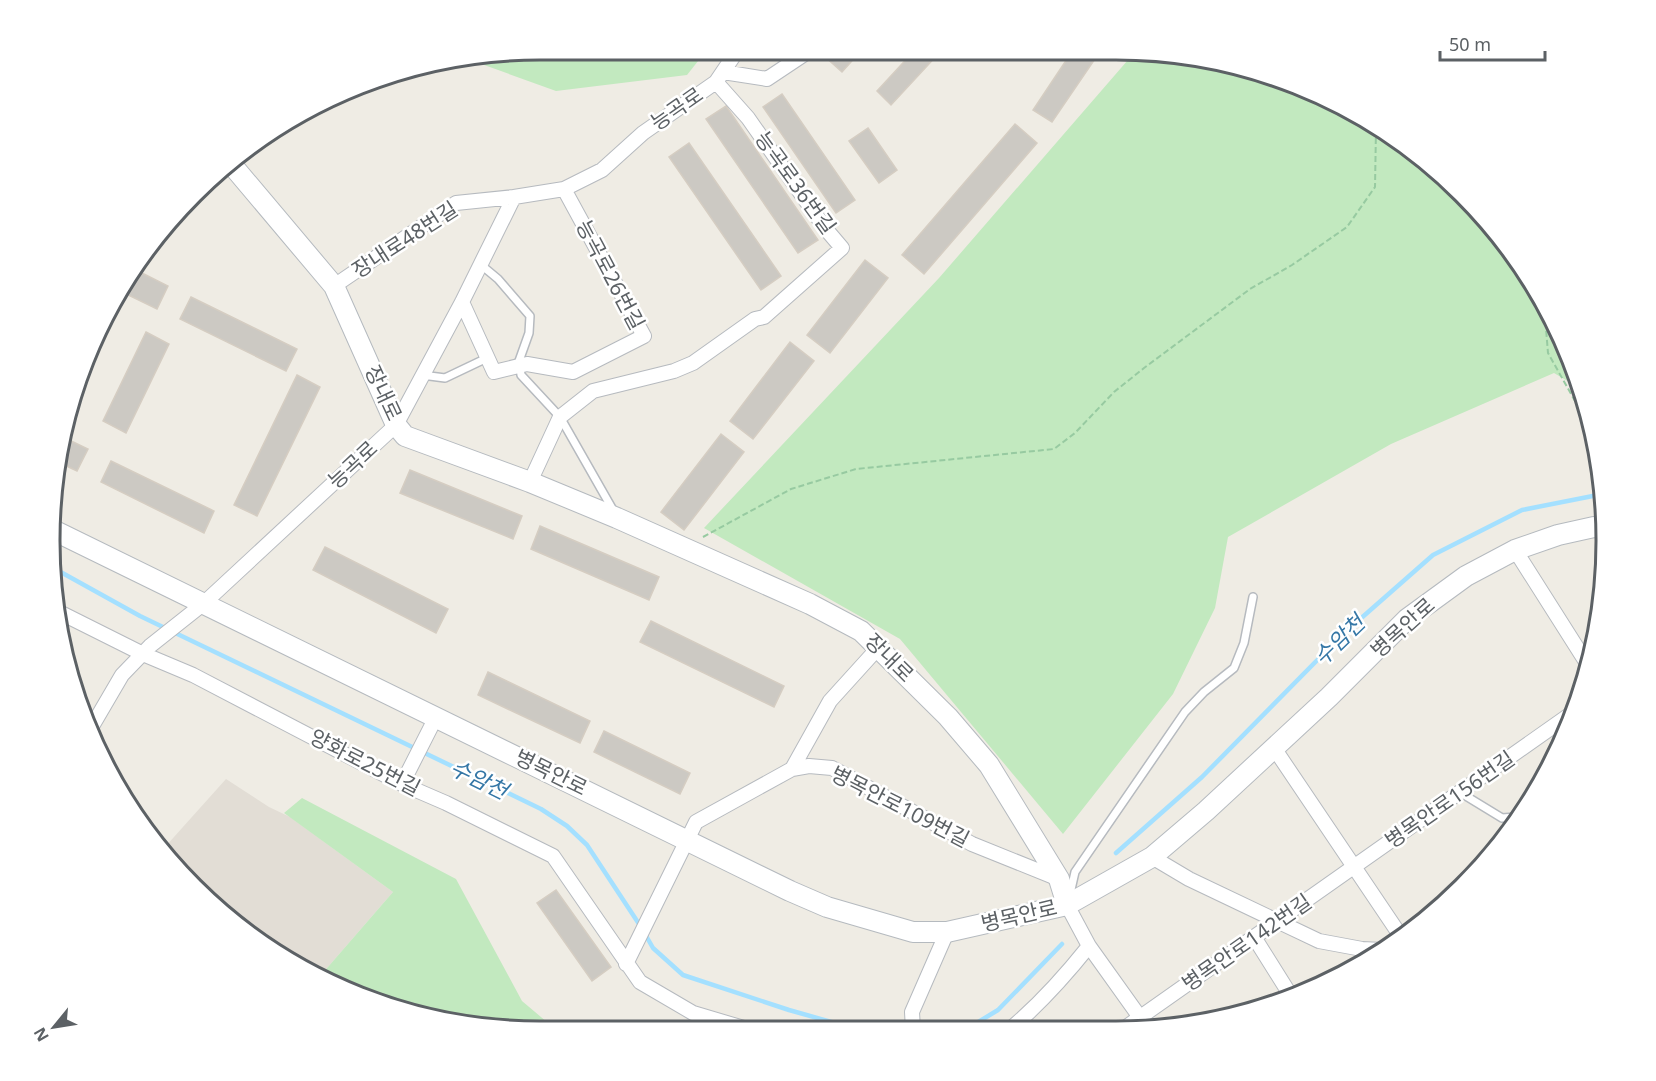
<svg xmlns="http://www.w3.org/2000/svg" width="1656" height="1081" font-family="'Noto Sans','Noto Sans KR',sans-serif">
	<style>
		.education { fill: #e2ddd5 }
		.green { fill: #c2e9bf }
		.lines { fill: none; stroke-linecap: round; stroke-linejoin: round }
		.stream { stroke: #a4e0ff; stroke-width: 4.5 }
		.building { fill: #ccc9c3; stroke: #d5cdc2; stroke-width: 1.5 }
		.lane-casing { stroke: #b6babf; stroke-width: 10 }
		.street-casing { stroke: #b6babf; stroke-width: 16 }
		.secondary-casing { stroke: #b5babf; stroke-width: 22 }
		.path { stroke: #97caa1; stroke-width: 2; stroke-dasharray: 6 3; stroke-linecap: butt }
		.lane { stroke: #fff; stroke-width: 7 }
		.street { stroke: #fff; stroke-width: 14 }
		.secondary { stroke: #fff; stroke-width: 20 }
		.labels { text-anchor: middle; stroke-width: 5; stroke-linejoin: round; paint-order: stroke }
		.street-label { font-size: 21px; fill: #5c6165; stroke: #fff }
		.water-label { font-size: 22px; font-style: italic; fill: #3577a6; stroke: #fff }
		.rim { fill: none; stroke: #5c6165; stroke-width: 3 }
	</style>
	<rect width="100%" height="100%" fill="#efece4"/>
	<!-- education -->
	<path class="education" d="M226,779l43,28 21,10 103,75 -72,83 -104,-65 -52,-63z"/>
	<!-- green -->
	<path class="green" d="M541,50l165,1 -19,24 -131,16 -83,-30z
		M1134,53l46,1 152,46 107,71 66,70 51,82 25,66 -27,-16 -163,71 -163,93 -13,71 -42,86 -110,140 -163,-195 -196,-111 235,-250z
		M302,798l154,81 66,122 32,27 -77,-1 -125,-33 -31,-19 72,-83 -109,-79z"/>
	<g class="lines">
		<!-- stream -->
		<path class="stream" d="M57,570l83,46 401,193 26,17 20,19 54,82
			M1116,853l86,-76 140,-142 91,-80 89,-45 81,-16
			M645,934l8,14 30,27 106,35 67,19
			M965,1030l33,-20 64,-66"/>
	</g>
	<!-- building -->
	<path class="building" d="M827,51l33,1 -18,20 -19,-17z
		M913,52h27l-49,53 -14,-14z
		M1071,53h28l-47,69 -19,-12z
		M782,94l73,106 -19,13 -73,-106z
		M726,106l92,134 -20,13 -92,-134z
		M1015,124l22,19 -113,131 -22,-19z
		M868,128l29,42 -18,13 -30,-42z
		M689,143l92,133 -20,14 -92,-133z
		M865,260l23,18 -58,75 -23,-18z
		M136,270l32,16 -11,23 -33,-16z
		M191,297l106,52 -11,22 -106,-52z
		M146,332l23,12 -43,89 -23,-12z
		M790,342l24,19 -61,78 -23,-18z
		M297,375l23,12 -63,129 -23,-11z
		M721,434l23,18 -60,78 -23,-18z
		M65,438l23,11 -11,22 -17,-8z
		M111,461l103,50 -10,22 -103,-51z
		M410,470l112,46 -9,23 -113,-46z
		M540,526l119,51 -10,23 -118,-51z
		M325,547l123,62 -12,24 -123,-63z
		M651,621l133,65 -10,21 -134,-65z
		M488,672l102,49 -10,22 -102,-48z
		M604,731l86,42 -10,21 -86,-42z
		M556,890l55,77 -19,14 -55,-78z"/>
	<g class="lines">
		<defs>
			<path id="lane" d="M480,264l18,15 32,37 -1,17 -10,28 2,14 39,42 53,93
				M422,375l23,3 42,-20
				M1461,793l41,25 14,-1
				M1482,867l12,-22 22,-28 3,-1
				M1070,894l5,-22 110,-160 19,-20 30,-24 10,-25 9,-46"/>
			<path id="street" d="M723,72l44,7 42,-28
				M334,286l122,-83 58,-6
				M462,302l32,70 33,-8 46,8 71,-36 -80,-147
				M530,482l30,-65 33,-26 81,-20 19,-8 62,-44 9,-2 78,-69 -17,-20 -77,-110 -32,-36
				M1515,550l73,115
				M61,613l82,41 50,21 209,109 44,19 107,53 87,126 53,31 54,16
				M91,728l31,-53 28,-29 53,-42 193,-179 66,-123 52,-105 50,-8 38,-19 41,-37 73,-51 21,-31
				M1274,748l128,190
				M792,769l38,-68 48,-53
				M402,784l34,-67
				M1152,857l37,22 130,62 43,8 21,1
				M1067,905l22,41 60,84
				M1254,937l37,59
				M626,964l70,-142 96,-53 17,-3 23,2 140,76 87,35
				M913,1029l-1,-17 35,-80
				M1009,1030c30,-25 56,-54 80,-84
				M1122,1030l453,-319"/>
			<path id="secondary" d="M232,165l102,121 62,139 9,11 125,46 87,36 193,86 51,27 87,86 41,48 70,114 8,26
				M53,530l737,361 37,16 86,25h34l120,-27 85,-48 54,-46 123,-114 78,-78 59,-43 49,-26 43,-15 36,-8 11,1"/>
		</defs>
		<!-- lane casing -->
		<use href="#lane" class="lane-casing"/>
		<!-- street casing -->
		<use href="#street" class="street-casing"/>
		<!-- secondary casing -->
		<use href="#secondary" class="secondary-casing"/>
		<!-- path -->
		<path class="path" d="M1544,304l4,49 27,48 15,13
			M703,537l88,-48 65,-20 198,-20 21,-16 39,-41 30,-24 106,-79 42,-24 55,-38 28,-40 1,-58"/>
		<!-- lane -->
		<use href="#lane" class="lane"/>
		<!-- street -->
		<use href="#street" class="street"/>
		<!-- secondary -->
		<use href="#secondary" class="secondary"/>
	</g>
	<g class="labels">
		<!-- street labels -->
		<g class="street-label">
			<text transform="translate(677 109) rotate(-35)" y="7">능곡로</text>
			<text transform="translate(795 183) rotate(54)" y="7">능곡로36번길</text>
			<text transform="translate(405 240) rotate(-33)" y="7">장내로48번길</text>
			<text transform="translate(610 275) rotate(62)" y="7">능곡로26번길</text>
			<text transform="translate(383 393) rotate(65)" y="7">장내로</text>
			<text transform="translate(353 465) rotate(-43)" y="7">능곡로</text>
			<text transform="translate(1403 628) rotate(-42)" y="7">병목안로</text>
			<text transform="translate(889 658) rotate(45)" y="7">장내로</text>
			<text transform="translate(365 763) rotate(27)" y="7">양화로25번길</text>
			<text transform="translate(551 773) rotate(26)" y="7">병목안로</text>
			<text transform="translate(1450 800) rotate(-35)" y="7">병목안로156번길</text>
			<text transform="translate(900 807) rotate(27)" y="7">병목안로109번길</text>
			<text transform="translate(1019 916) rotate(-13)" y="7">병목안로</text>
			<text transform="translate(1247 943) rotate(-35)" y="7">병목안로142번길</text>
		</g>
		<!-- water labels -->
		<g class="water-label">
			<text transform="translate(1339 640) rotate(-44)" y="8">수암천</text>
			<text transform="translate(479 779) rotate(26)" y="8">수암천</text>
		</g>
	</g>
	<!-- crop -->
	<path d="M0 0H1656V1081H0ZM540 60H1116A480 480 0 0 1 1596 540V541A480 480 0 0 1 1116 1021H540A480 480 0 0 1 60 541V540A480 480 0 0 1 540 60Z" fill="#fff" fill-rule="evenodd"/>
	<path class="rim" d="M540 60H1116A480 480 0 0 1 1596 540V541A480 480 0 0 1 1116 1021H540A480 480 0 0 1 60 541V540A480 480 0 0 1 540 60Z"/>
	<!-- north arrow -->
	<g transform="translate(54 1027) rotate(240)" stroke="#ffffff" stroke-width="4.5" paint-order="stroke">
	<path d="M0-4.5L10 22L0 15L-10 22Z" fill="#5c6165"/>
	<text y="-9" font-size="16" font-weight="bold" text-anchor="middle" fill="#5c6165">N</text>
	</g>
	<!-- scale -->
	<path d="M1440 51v9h105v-9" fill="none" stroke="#5c6165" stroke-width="3"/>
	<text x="1449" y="51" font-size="18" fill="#5c6165" stroke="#ffffff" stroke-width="4.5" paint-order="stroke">50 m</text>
</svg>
